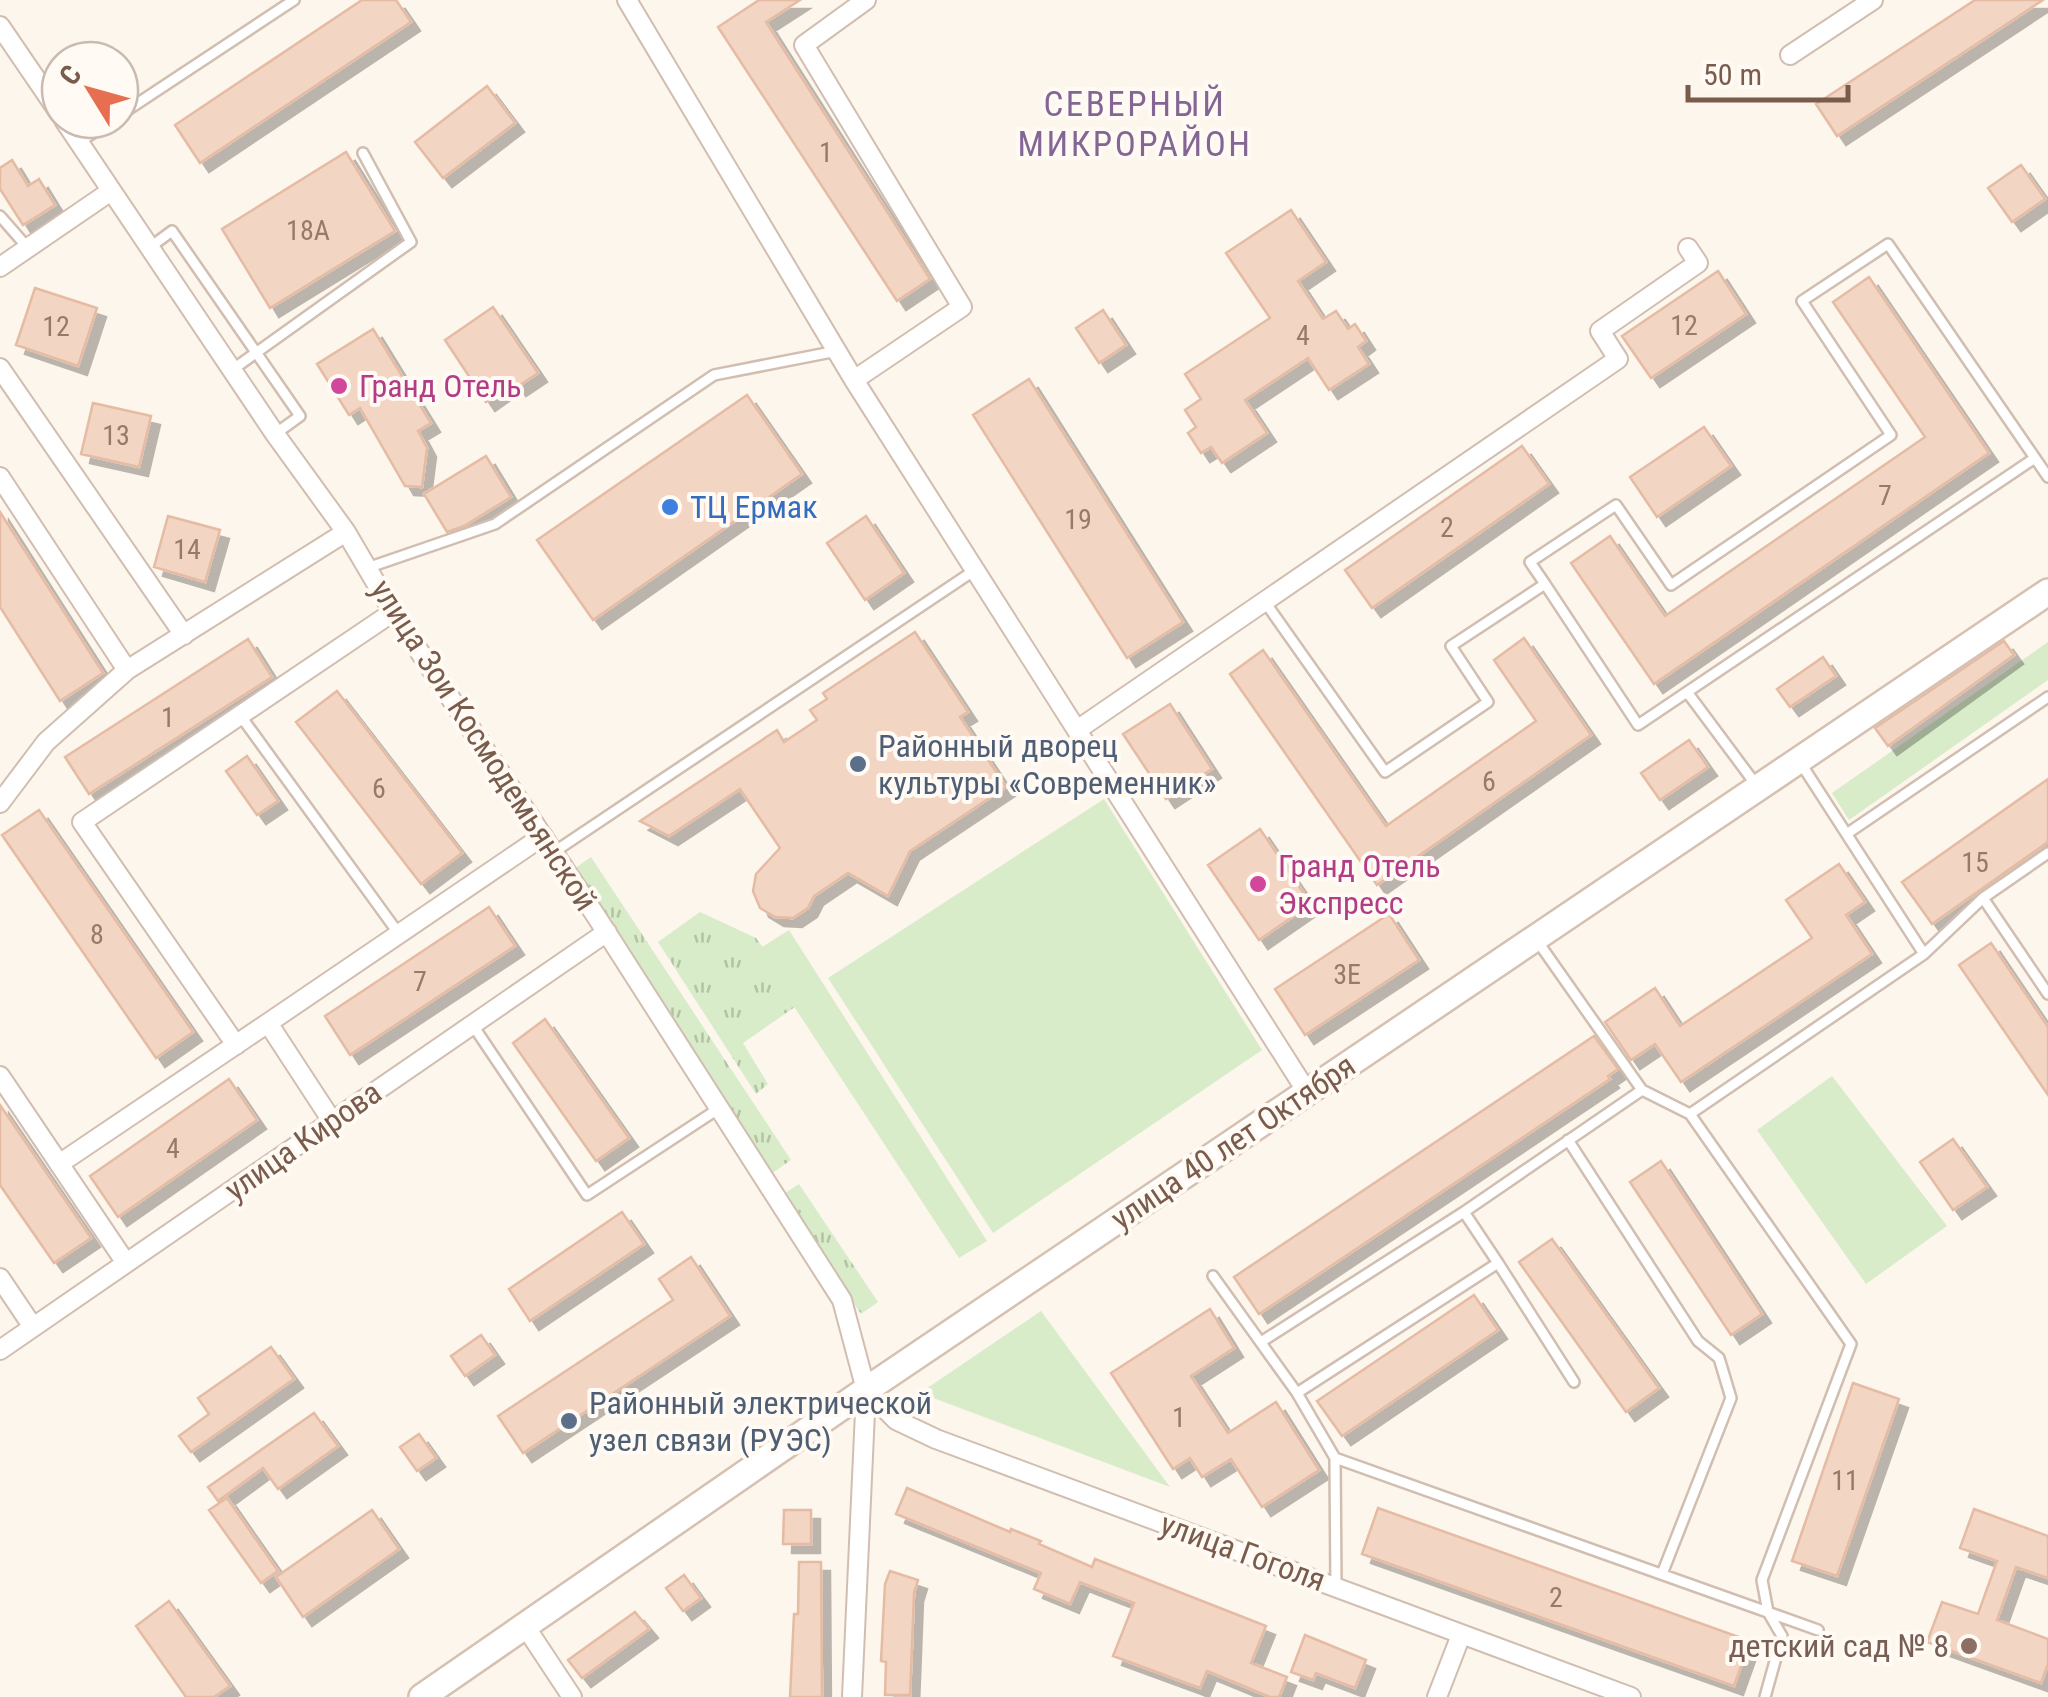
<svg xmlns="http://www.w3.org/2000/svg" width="2048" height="1697" font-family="'Roboto Condensed',sans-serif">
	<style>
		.grass { fill: url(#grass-tufts) }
		.park { fill: #d8ecc9 }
		.building { fill: #f3d5c3; stroke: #e6bba3; stroke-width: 2.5; filter: url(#shadow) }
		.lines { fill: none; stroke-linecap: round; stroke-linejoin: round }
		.lane-casing { stroke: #d1beb0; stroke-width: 14 }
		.street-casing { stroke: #d1beb0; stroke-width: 22 }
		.secondary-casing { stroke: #d6c0b0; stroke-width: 30 }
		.lane { stroke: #fff; stroke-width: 9 }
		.street { stroke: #fff; stroke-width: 18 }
		.secondary { stroke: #fff; stroke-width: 25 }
		.hotel-dot { fill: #d1479c; stroke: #fffaf3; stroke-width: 4 }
		.shop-dot { fill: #3f7fe0; stroke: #fffaf3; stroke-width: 4 }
		.service-dot { fill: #5c6f8a; stroke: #fffaf3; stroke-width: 4 }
		.education-dot { fill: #8d6e63; stroke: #fffaf3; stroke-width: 4 }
		.labels { text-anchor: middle; stroke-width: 8; stroke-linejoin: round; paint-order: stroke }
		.number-label { font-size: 28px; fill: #987a6a }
		.hotel-label { font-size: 32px; fill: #b23c85; stroke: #fffaf3; text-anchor: start }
		.shop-label { font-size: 32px; fill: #366cbe; stroke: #fffaf3; text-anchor: start }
		.street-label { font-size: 32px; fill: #7a5c4d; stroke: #fffaf3 }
		.service-label { font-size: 32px; fill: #4e5e75; stroke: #fffaf3; text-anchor: start }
		.education-label { font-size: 32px; fill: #785e54; stroke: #fffaf3; text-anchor: end }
		.neighbourhood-label { font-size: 35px; letter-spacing: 2.5px; fill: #846695; stroke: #fffaf3 }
	</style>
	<defs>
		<pattern id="grass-tufts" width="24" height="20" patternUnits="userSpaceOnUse" patternTransform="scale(2.5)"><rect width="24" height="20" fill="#d8ecc9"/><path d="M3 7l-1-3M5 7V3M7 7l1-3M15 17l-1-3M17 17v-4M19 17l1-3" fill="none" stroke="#b4c2a5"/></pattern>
		<filter id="shadow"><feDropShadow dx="9" dy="9" stdDeviation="0" flood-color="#0004"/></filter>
	</defs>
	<rect width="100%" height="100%" fill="#fdf6ec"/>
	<!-- grass -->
	<path class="grass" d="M591,857l200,303 -20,14 -200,-303z
		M700,912l56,26 46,64 -59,41 25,41 -12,10 -98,-152z
		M799,1184l79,118 -17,12 -79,-119z"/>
	<!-- park -->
	<path class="park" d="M2048,642v38l-199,140 -17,-27z
		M1104,799l158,251 -269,183 -165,-255z
		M789,930l198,311 -28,17 -202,-308z
		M1832,1076l115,150 -81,58 -109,-154z
		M1041,1311l129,176 -250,-94z"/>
	<!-- building -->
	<path class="building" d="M362,0h34l15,22 -211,141 -25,-38z
		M759,0h41l-34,22 164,257 -33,22 -179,-274z
		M1975,0h68l-206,136 -21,-32z
		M487,86l28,37 -72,55 -28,-36z
		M346,152l49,79 -125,77 -48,-79z
		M12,160l16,26 11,-7 16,26 -32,20 -23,-36v-21z
		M2021,165l24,34 -33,23 -24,-34z
		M1291,210l35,52 -28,19 25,38 13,-8 12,18 7,-5 11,17 -8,6 11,17 -40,26 -21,-32 -63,42 22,33 -45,30 -11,-16 -10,6 -13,-20 8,-6 -11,-17 16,-11 -16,-25 85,-56 -44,-65z
		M1718,271l28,43 -95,64 -29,-42z
		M1869,277l120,176 -335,231 -83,-121 39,-27 55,80 260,-179 -92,-135z
		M35,288l62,20 -19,58 -62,-21z
		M493,307l45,66 -21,14 -3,-5 -28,20 -41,-62z
		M1103,310l23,35 -27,18 -23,-35z
		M373,329l58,94 -13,8 9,17 -5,39 -17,-1 -45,-78 -11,7 -32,-51z
		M1029,379l154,243 -56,36 -154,-243z
		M747,395l55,79 -209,146 -56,-80z
		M93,403l58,13 -12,51 -58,-13z
		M1704,427l27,39 -74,51 -27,-40z
		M1522,446l27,38 -177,124 -27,-38z
		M486,456l25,41 -47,29 -17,6 -23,-38z
		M0,512l103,161 -43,28 -60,-94z
		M168,516l52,14 -15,52 -51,-15z
		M866,516l38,57 -39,27 -38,-57z
		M915,632l53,80 -8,5 46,70 -96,64 -22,45 -40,-23 -34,23 -6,12 -15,10 -18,-1 -15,-9 -7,-17 3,-17 24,-26 -40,-59 -71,47 -29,-15 137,-91 7,12 33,-22 -7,-10 17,-11 -4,-6z
		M1524,638l67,97 -214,150 -147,-211 33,-24 123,176 150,-105 -42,-61z
		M248,639l24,38 -183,117 -24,-37z
		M2004,641l10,14 -126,91 -13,-18z
		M1823,657l13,19 -46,31 -13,-18z
		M337,691l125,162 -41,31 -125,-162z
		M1170,704l42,65 -46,30 -43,-65z
		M1689,740l19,27 -48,33 -19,-27z
		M247,756l31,45 -21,14 -31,-44z
		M2048,779v63l-116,82 -30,-42z
		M39,810l154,222 -37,26 -154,-223z
		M1260,829l51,75 -52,36 -51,-75z
		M1839,864l26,38 -19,13 26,39 -191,128 -26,-38 -24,16 -26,-38 50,-34 25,38 132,-88 -26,-38z
		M489,907l26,39 -165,109 -25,-39z
		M1389,914l30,46 -114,75 -30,-46z
		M1991,943l57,84v68l-89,-130z
		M545,1019l84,119 -33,23 -83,-118z
		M1594,1036l24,33 -10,7 2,3 -351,235 -25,-37z
		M229,1079l28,41 -139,97 -28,-41z
		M0,1105l91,133 -37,25 -54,-78z
		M1953,1139l34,48 -34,23 -33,-48z
		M1661,1161l101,153 -31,21 -101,-153z
		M622,1212l22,32 -114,77 -21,-32z
		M1552,1239l107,149 -33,24 -107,-150z
		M691,1257l39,59 -207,137 -25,-37 175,-116 -14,-21z
		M1474,1295l24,35 -156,106 -25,-35z
		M1210,1309l24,39 -43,28 37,57 48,-31 43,68 -57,37 -31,-48 -29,18 -12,-19 -17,11 -62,-96z
		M481,1335l14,20 -30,21 -14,-20z
		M271,1347l23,32 -103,73 -12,-16 30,-22 -11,-16z
		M1853,1383l46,16 -62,177 -45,-15z
		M314,1413l24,33 -60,43 -15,-21 -45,33 -10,-14z
		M419,1434l17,24 -19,13 -17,-24z
		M907,1488l103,44 1,-3 30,12 -2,3 53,23 3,-8 171,67 -15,37 36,14 -8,20h-9l-63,-26 -7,17 -87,-32 21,-53 -54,-21 -10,22 -36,-15 7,-16 -145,-59z
		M227,1498l51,73 -17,12 -52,-73z
		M1378,1508l372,133 -16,45 -372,-132z
		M1974,1509l74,27v42l-32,-11 -19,53 51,19v25l-7,19 -114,-41 15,-40 36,12 19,-53 -37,-13z
		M372,1510l27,39 -96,68 -27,-40z
		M784,1510h27v34h-28z
		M799,1562h22l1,135h-32l4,-83h4z
		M890,1571l28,9 -4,13 -4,102h-25l1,-33 -5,-1 4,-77z
		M684,1575l17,23 -18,13 -17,-23z
		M169,1601l61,85 -16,11h-28l-50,-71z
		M635,1612l14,17 -67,49 -14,-18z
		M1305,1635l61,25 -11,28 -39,-15 -3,7 -22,-8z"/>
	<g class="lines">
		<defs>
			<path id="lane" d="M120,115l174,-115
				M79,142l34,-22
				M0,216l28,32
				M149,248l23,-17 128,185 -25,18
				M232,370l179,-128 -48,-89
				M367,568l128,-44 219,-149 123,-24
				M1545,584l-15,-22 86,-57 55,80 220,-150 -89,-134 86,-57 160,233
				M1265,602l120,170 103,-70 -37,-56 94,-62 93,141 397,-267
				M1687,692l70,94
				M240,715l159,219
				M1800,762l124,192 59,-56 65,96
				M1848,833l200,-136
				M554,852l421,-282
				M1983,898l65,-45
				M472,1024l115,171 131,-86
				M1642,1090l48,24 234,-160
				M1690,1114l161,230 -89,236 6,32 14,24 -17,61
				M1568,1140l130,201 21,17 12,40 -69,176
				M1498,1263l76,119
				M1213,1276l84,117
				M1261,1342l203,-130
				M1335,1458l-38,-65 201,-130 -34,-51 178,-122 -104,-148
				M1336,1587l-1,-129 483,172"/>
			<path id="street" d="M627,0l227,380 453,712
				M0,26l60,88
				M1790,55l83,-55
				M64,120l211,314 71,98 47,80 203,304 246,384 24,90 -14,307
				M0,267l111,-76
				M0,368l184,267
				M854,380l108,-73 -158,-262 62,-45
				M0,477l127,193 219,-138
				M1077,730l541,-371 -18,-28 98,-68 -10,-15
				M0,803l46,-61 81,-72
				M236,1045l-154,-223 311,-210
				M0,1076l126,187
				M332,1121l-64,-98 275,-187
				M59,1164l209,-141
				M0,1278l33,49
				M0,1350l607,-418
				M866,1390l30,30 40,19 695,258
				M525,1626l47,71
				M1437,1697l24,-62"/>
			<path id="secondary" d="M422,1697l444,-307 1182,-798"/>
		</defs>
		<!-- lane casing -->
		<use href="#lane" class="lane-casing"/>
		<!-- street casing -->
		<use href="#street" class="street-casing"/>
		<!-- secondary casing -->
		<use href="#secondary" class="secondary-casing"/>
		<!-- lane -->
		<use href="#lane" class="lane"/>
		<!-- street -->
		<use href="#street" class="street"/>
		<!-- secondary -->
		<use href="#secondary" class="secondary"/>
	</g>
	<!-- markers -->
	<g class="hotel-dot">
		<circle cx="339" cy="386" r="10"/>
		<circle cx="1258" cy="884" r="10"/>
	</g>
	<circle class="shop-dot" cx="670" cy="507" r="10"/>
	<g class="service-dot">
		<circle cx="858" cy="764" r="10"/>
		<circle cx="569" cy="1421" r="10"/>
	</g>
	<circle class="education-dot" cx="1969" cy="1646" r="10"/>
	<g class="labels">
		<!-- number labels -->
		<g class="number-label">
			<text x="826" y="162">1</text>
			<text x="308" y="240">18А</text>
			<text x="1684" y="335">12</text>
			<text x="56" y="336">12</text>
			<text x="1303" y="345">4</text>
			<text x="116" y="445">13</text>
			<text x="1885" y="505">7</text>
			<text x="1078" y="529">19</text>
			<text x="1447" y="537">2</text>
			<text x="187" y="559">14</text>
			<text x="168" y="727">1</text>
			<text x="1489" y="791">6</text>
			<text x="379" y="798">6</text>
			<text x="1975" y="872">15</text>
			<text x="97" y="944">8</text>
			<text x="1347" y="984">3Е</text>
			<text x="420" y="991">7</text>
			<text x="173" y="1158">4</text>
			<text x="1179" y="1427">1</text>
			<text x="1845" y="1490">11</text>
			<text x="1556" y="1607">2</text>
		</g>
		<!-- hotel labels -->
		<g class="hotel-label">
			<text x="359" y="397">Гранд Отель</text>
			<text x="1278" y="877">Гранд Отель<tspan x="1278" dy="37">Экспресс</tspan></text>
		</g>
		<!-- shop labels -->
		<g class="shop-label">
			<text x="690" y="518">ТЦ Ермак</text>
		</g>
		<!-- street labels -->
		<g class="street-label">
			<text transform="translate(484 745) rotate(57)" y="11">улица Зои Космодемьянской</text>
			<text transform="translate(303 1141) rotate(-35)" y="11">улица Кирова</text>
			<text transform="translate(1233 1142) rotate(-34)" y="11">улица 40 лет Октября</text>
			<text transform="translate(1243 1552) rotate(20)" y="11">улица Гоголя</text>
		</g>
		<!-- service labels -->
		<g class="service-label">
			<text x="878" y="757">Районный дворец<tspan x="878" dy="37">культуры «Современник»</tspan></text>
			<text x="589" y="1414">Районный электрической<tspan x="589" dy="37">узел связи (РУЭС)</tspan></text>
		</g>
		<!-- education labels -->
		<g class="education-label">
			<text x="1949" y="1657">детский сад № 8</text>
		</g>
		<!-- neighbourhood labels -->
		<g class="neighbourhood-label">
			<text x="1135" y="116">СЕВЕРНЫЙ<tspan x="1135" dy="40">МИКРОРАЙОН</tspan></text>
		</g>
	</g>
	<!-- north arrow -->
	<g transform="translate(90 90) rotate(307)"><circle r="48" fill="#fffaf3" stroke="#cabbb1" stroke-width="2.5"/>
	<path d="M0-8L18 38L0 25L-18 38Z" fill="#e76f51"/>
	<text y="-15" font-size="28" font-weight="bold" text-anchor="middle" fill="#7a5c4d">С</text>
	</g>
	<!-- scale -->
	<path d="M1688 85v15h160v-15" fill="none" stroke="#7a5c4d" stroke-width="5"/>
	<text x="1703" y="85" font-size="30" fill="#7a5c4d" stroke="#fffaf3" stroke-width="8" paint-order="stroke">50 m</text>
</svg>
